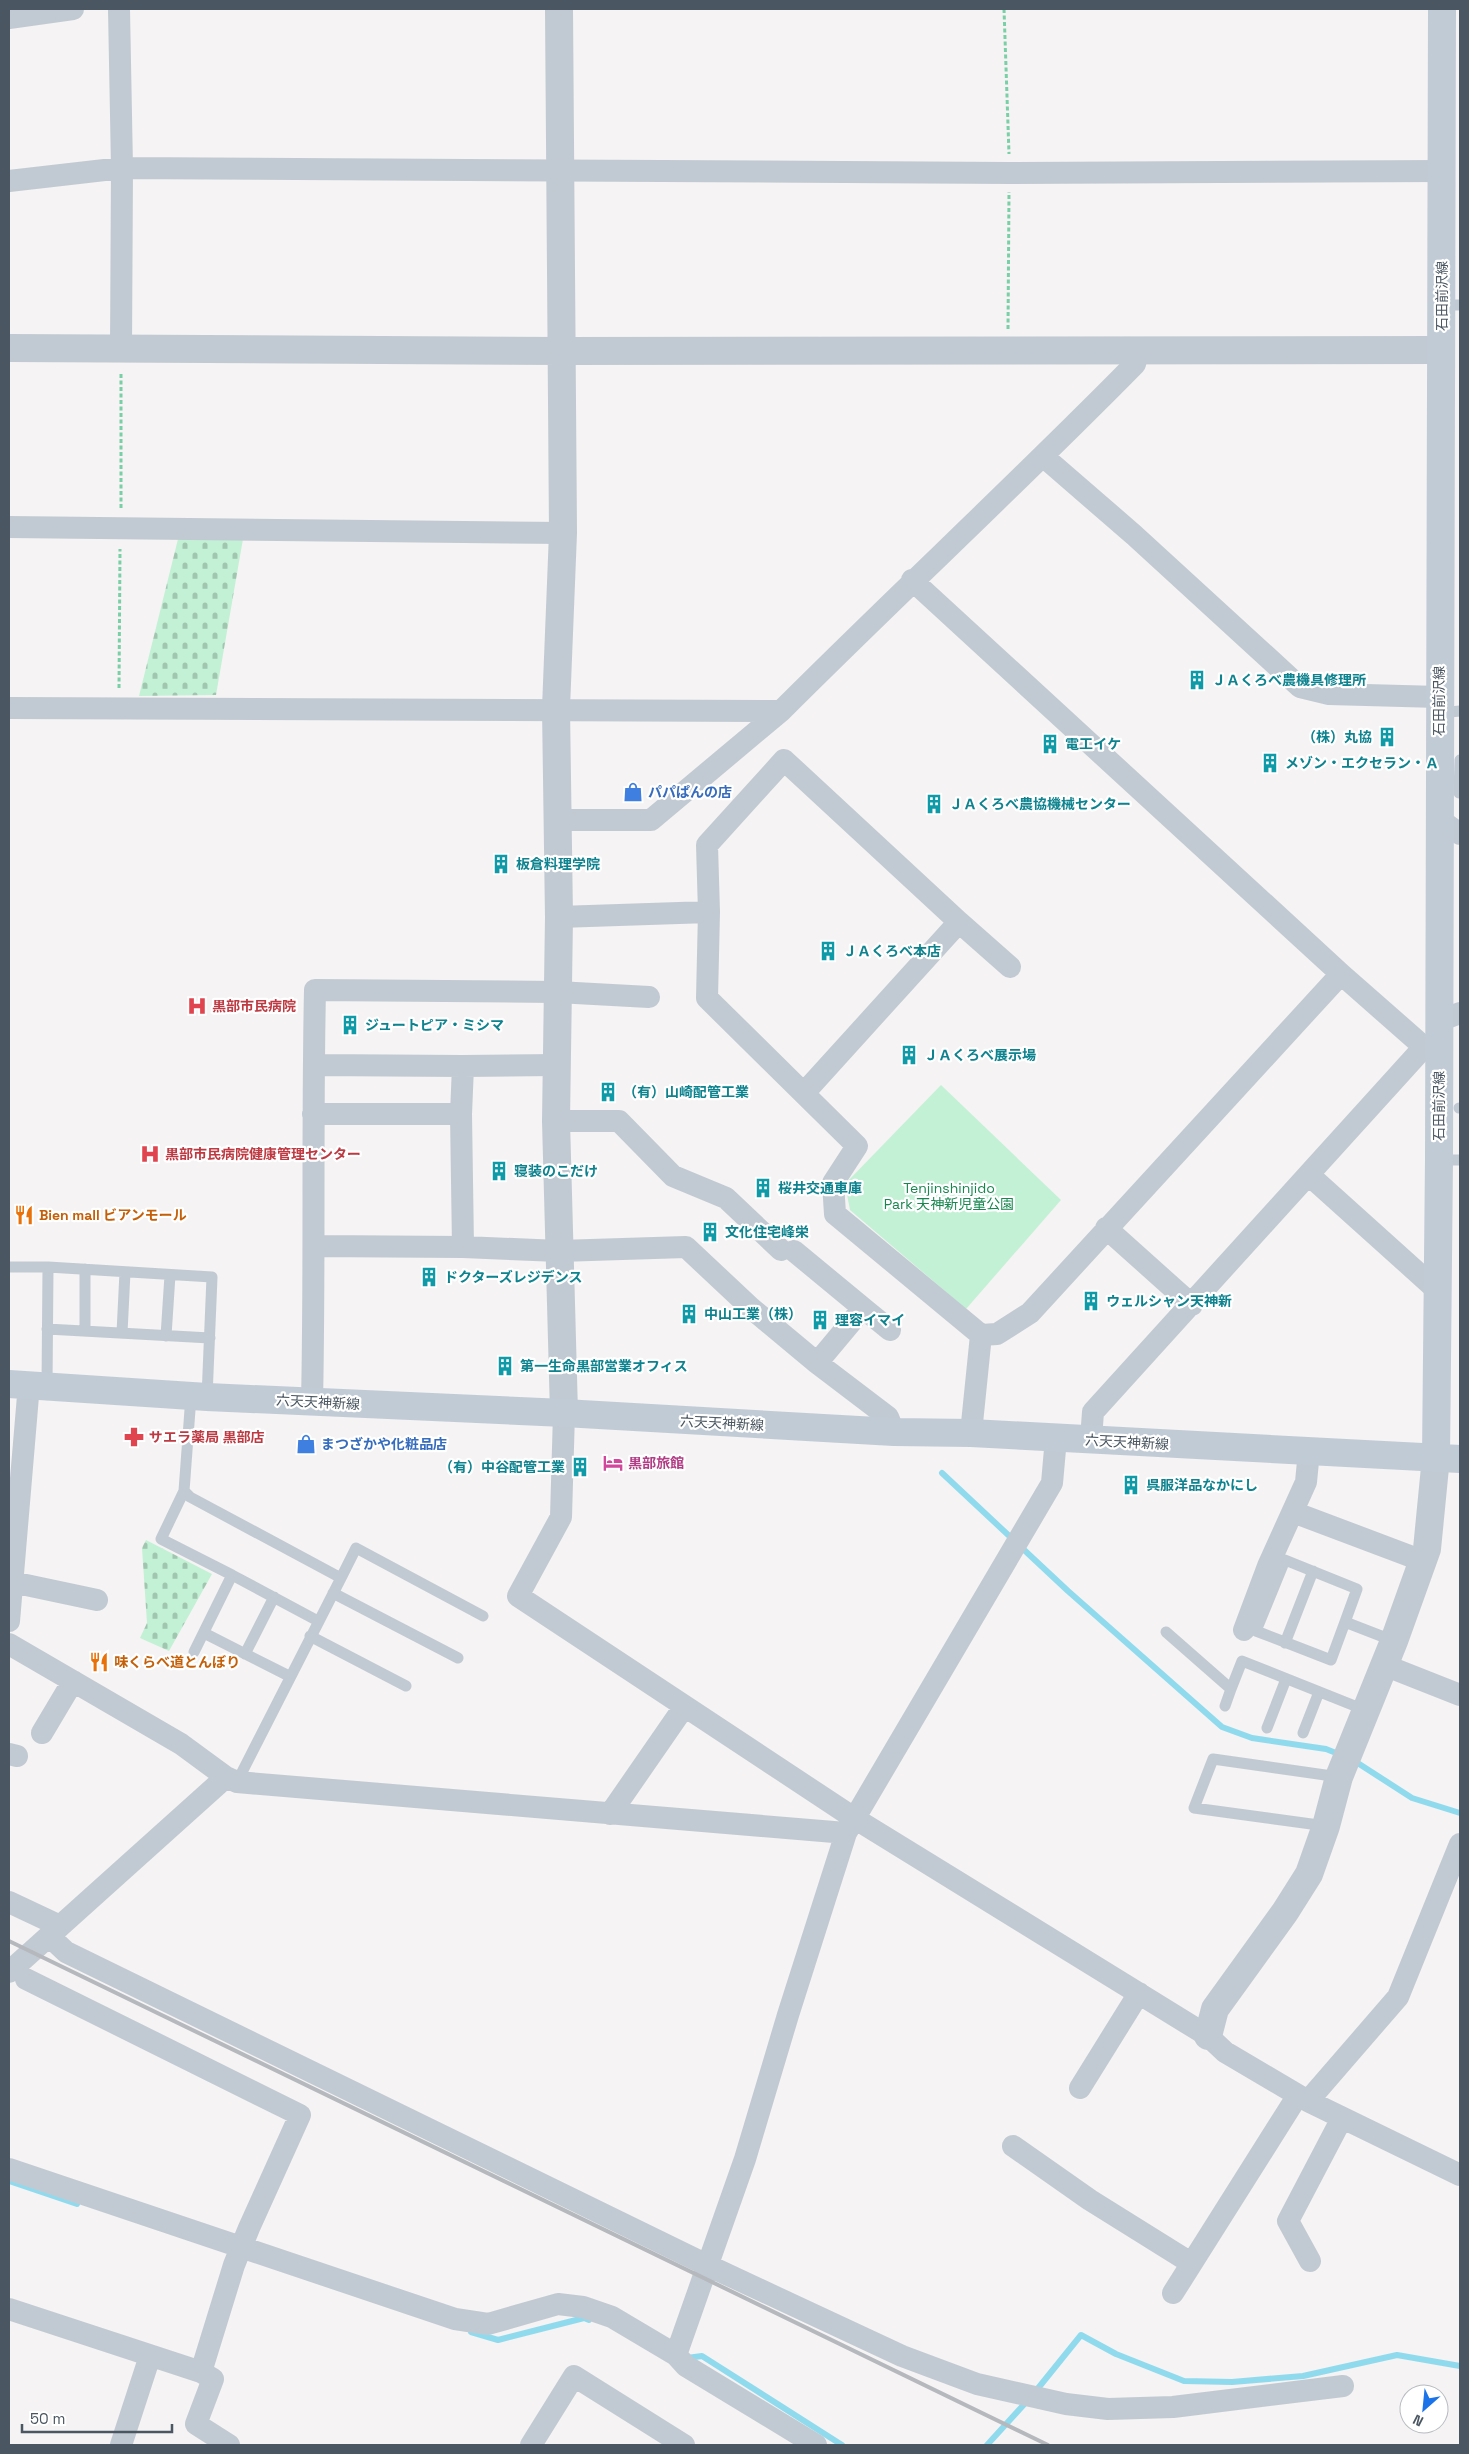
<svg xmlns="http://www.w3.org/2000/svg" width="1469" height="2454" font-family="'Space Grotesk','Noto Sans JP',sans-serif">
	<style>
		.cemetery { fill: url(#cemetery-stones) }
		.park { fill: #c3f1d5 }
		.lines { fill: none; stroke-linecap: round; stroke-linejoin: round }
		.stream { stroke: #90daee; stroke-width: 6 }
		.path { stroke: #7ad0a6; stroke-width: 3; stroke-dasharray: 4 2.5; stroke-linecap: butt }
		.service { stroke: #c1cad2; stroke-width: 11 }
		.minor { stroke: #c1cad2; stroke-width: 22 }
		.tertiary { stroke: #c1cad2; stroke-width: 28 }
		.secondary { stroke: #c1cbd6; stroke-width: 28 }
		.rail { stroke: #b5b8bd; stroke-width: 4 }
		.labels { text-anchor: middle; stroke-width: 4.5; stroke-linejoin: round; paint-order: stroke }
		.street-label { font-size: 14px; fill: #4a5661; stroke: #fff }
		.culture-label { font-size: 14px; font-weight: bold; fill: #0d838f; stroke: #fff; text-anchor: start }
		.shop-label { font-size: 14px; font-weight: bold; fill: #366cbe; stroke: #fff; text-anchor: start }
		.health-label { font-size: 14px; font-weight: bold; fill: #be3a42; stroke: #fff; text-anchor: start }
		.park-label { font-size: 14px; fill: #17864f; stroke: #fff }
		.food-label { font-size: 14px; font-weight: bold; fill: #c56008; stroke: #fff; text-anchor: start }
		.hotel-label { font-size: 14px; font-weight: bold; fill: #b23c85; stroke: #fff; text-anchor: start }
	</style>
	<defs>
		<pattern id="cemetery-stones" width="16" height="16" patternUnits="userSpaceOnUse" patternTransform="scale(1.25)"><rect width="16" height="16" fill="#c3f1d5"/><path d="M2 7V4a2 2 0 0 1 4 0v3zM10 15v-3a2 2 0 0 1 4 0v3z" fill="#a0c6b0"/></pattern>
	</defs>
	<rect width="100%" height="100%" fill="#f5f3f3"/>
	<!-- cemetery -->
	<path class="cemetery" d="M180,531l64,2 -28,162 -77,1z
		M146,1540l66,34 -43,77 -29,-13 7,-15 -5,-75z"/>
	<!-- park -->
	<path class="park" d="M941,1085l120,115 -95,109 -116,-99 -5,-26z"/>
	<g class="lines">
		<!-- stream -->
		<path class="stream" d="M942,1473l126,118 154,136 30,11 74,11 15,6
			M1353,1760l59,38 48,15
			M9,2181l68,23
			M471,2332l27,8 86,-22 5,2
			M687,2358l15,-2 140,89
			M1035,2392l46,-57 35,19 68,27 48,1 71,-6 94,-21 63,11
			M987,2445l41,-45"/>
		<!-- path -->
		<path class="path" d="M1004,9l5,145
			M1008,329l1,-137
			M121,508v-136
			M119,688l1,-139"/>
		<!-- service -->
		<path class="service" d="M1442,305h18
			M1439,713l21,-2
			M1459,793l1,-33
			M1459,1108h1
			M1439,1160h21
			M9,1267h39
			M47,1329l163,9
			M85,1331v-62
			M122,1333l3,-61
			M166,1336l4,-61
			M47,1386l1,-119 164,10 -5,120
			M191,1396l-7,95 6,6 151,81 -104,204
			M184,1491l-23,48 71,36
			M341,1578l15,-30 127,68
			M333,1593l125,65
			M1345,1622l-14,38 -75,-29 29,-71 72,29 -12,33 49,19
			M1166,1632l65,57 11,-28 123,49
			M204,1633l85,43
			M310,1636l96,50
			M1285,1643l28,-72
			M194,1652l38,-77 86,46
			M245,1654l29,-57
			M1225,1706l6,-17
			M1267,1728l19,-49
			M1303,1733l16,-41
			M1326,1826l-132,-18 19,-49 126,18"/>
		<!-- minor -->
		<path class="minor" d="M119,9l3,159 -1,181
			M9,18l64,-9
			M9,181l113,-13 887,5 434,-2
			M1044,457l90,78 166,152 29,7 110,3
			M9,527l554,6
			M912,580l429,394 83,73
			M9,708l772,3c117,-117 238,-229 354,-347l3,-13
			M1439,819l21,15
			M558,820h93l130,-109
			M709,912l-2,-67 77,-85 175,162 -155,171
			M559,917l150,-5 -2,86 150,148 -24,37 2,31 146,121 -10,98
			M959,922l51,45
			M1439,1021l21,-8
			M314,1065l149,1
			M313,1114h148l2,133
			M461,1114l2,-48 93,-1
			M556,1121h63l54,55 53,22 55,52
			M1309,1175l129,116
			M1106,1228l86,77
			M315,1246l148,1 96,4 127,-4 65,61 66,55 71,54 6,15
			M794,1251l69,57
			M981,1335l16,-1 33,-21 311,-339
			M817,1363l46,-55 27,22
			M312,1402c3,-138 0,-275 3,-412l242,2 92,5
			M564,1413l-3,104 -43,79 336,222 354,218 17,16 83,49 152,74
			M1091,1439l2,-27 331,-365 14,-3
			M1293,1512l130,49
			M12,1582l85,18
			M9,1621l20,-237
			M1244,1630l24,-64 38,-84 3,-31
			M9,1644l172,100 45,33 11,5 609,51
			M1384,1665l76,30
			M42,1733l31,-52
			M9,1754l8,2
			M610,1814l74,-107
			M9,1902l51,24
			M49,1936l17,16 643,314 193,90 75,28 89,20 42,5 65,-2 170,-21
			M9,1972l217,-195
			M26,1979l274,136 -51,113 -15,37 -33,107
			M1080,2088l59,-95
			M1308,2101l90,-104 62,-153
			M1013,2146l77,54 101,63
			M9,2169l446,150 33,5 70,-20 25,3 29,10 64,38
			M1310,2261l-22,-40 54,-103
			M1173,2293l125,-198
			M9,2309l192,63 12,7 -17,45 33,21
			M121,2445l29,-89
			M531,2445l43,-69 110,69
			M816,2445l-130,-79 -10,-11 69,-196 43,-144 58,-182 206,-350 4,-45"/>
		<!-- tertiary -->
		<path class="tertiary" d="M559,9l4,524 -7,175 3,209 -3,204 8,292
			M9,348l552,3 880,-1
			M1208,2036l7,-27 70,-97 24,-38 17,-48 13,-49 55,-136 33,-92 9,-92"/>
		<!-- secondary -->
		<path class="secondary" d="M9,1384l198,13 357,16 330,19 77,1 489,26
			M1436,1457l3,-297 3,-1151"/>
		<!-- rail -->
		<path class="rail" d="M9,1941l1039,504"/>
	</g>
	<!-- icons -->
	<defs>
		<symbol id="building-bare" viewBox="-9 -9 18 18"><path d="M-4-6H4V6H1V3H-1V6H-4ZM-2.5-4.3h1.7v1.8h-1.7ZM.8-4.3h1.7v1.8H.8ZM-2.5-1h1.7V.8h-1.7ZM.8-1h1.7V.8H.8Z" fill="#0f9aa8" stroke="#fff" stroke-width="2.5" paint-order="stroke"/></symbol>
		<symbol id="shop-bare" viewBox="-9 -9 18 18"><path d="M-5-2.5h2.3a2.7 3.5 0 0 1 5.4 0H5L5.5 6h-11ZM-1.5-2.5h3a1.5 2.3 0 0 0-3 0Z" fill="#3f7fe0" stroke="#fff" stroke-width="2.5" paint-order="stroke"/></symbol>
		<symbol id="hospital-bare" viewBox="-9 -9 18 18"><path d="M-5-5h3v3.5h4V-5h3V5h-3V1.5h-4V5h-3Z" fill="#e0444e" stroke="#fff" stroke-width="2.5" paint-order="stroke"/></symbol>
		<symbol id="restaurant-bare" viewBox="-9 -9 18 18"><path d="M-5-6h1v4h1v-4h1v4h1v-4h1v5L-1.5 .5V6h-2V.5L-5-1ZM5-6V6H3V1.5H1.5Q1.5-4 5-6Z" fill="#e8710a" stroke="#fff" stroke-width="2.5" paint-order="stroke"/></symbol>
		<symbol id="pharmacy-bare" viewBox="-9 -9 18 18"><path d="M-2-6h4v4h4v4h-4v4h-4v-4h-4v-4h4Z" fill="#e0444e" stroke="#fff" stroke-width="2.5" paint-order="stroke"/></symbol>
		<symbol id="hotel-bare" viewBox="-9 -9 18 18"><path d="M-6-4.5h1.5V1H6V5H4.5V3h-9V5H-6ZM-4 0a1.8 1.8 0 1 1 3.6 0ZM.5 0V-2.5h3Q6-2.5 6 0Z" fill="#d1479c" stroke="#fff" stroke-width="2.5" paint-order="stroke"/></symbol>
	</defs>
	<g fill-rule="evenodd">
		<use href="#building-bare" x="1183" y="666" width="28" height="28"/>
		<use href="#building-bare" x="1373" y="723" width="28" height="28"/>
		<use href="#building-bare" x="1036" y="730" width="28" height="28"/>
		<use href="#building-bare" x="1256" y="749" width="28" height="28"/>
		<use href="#shop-bare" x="619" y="778" width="28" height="28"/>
		<use href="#building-bare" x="920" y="790" width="28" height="28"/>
		<use href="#building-bare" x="487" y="850" width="28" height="28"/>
		<use href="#building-bare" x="814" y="937" width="28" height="28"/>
		<use href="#hospital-bare" x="183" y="992" width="28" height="28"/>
		<use href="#building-bare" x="336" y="1011" width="28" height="28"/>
		<use href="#building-bare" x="895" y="1041" width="28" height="28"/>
		<use href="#building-bare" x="594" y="1078" width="28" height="28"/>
		<use href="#hospital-bare" x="136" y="1140" width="28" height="28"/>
		<use href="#building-bare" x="485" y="1157" width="28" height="28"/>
		<use href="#building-bare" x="749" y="1174" width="28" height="28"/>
		<use href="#restaurant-bare" x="10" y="1201" width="28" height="28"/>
		<use href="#building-bare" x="696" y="1218" width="28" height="28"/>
		<use href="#building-bare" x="415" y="1263" width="28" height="28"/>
		<use href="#building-bare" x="1077" y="1287" width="28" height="28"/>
		<use href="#building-bare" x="675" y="1300" width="28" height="28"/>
		<use href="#building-bare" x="806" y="1306" width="28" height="28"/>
		<use href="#building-bare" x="491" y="1352" width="28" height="28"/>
		<use href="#pharmacy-bare" x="120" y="1423" width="28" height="28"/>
		<use href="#shop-bare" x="292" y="1430" width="28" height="28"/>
		<use href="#hotel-bare" x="599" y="1449" width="28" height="28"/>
		<use href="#building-bare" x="566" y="1453" width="28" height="28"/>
		<use href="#building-bare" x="1117" y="1471" width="28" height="28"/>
		<use href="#restaurant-bare" x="85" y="1648" width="28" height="28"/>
	</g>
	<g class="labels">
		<!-- street labels -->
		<g class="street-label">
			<text transform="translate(1442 296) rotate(-90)" y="5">石田前沢線</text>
			<text transform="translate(1439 701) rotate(-90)" y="5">石田前沢線</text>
			<text transform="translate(1439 1106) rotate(-90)" y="5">石田前沢線</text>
			<text transform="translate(318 1402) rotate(3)" y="5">六天天神新線</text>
			<text transform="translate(722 1423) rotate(3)" y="5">六天天神新線</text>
			<text transform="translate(1127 1442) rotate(3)" y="5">六天天神新線</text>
		</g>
		<!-- culture labels -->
		<g class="culture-label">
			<text x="1212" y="685">ＪＡくろべ農機具修理所</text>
			<text x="1372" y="742" text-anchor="end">（株）丸協</text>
			<text x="1065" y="749">電工イケ</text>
			<text x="1285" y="768">メゾン・エクセラン・Ａ</text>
			<text x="949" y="809">ＪＡくろべ農協機械センター</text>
			<text x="516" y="869">板倉料理学院</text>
			<text x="843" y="956">ＪＡくろべ本店</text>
			<text x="365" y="1030">ジュートピア・ミシマ</text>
			<text x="924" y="1060">ＪＡくろべ展示場</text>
			<text x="623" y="1097">（有）山崎配管工業</text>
			<text x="514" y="1176">寝装のこだけ</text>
			<text x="778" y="1193">桜井交通車庫</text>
			<text x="725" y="1237">文化住宅峰栄</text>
			<text x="444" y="1282">ドクターズレジデンス</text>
			<text x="1106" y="1306">ウェルシャン天神新</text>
			<text x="704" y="1319">中山工業（株）</text>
			<text x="835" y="1325">理容イマイ</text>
			<text x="520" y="1371">第一生命黒部営業オフィス</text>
			<text x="565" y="1472" text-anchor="end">（有）中谷配管工業</text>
			<text x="1146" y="1490">呉服洋品なかにし</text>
		</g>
		<!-- shop labels -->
		<g class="shop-label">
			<text x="648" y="797">パパぱんの店</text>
			<text x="321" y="1449">まつざかや化粧品店</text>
		</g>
		<!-- health labels -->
		<g class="health-label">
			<text x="212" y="1011">黒部市民病院</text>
			<text x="165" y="1159">黒部市民病院健康管理センター</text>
			<text x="149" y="1442">サエラ薬局 黒部店</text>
		</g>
		<!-- park labels -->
		<g class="park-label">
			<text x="949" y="1193">Tenjinshinjido<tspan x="949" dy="16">Park 天神新児童公園</tspan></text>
		</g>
		<!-- food labels -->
		<g class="food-label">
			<text x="39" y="1220">Bien mall ビアンモール</text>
			<text x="114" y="1667">味くらべ道とんぼり</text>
		</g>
		<!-- hotel labels -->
		<g class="hotel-label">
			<text x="628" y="1468">黒部旅館</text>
		</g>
	</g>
	<!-- border -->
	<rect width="1469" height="2454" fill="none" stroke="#4a5661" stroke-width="20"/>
	<!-- north arrow -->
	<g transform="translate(1424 2409) rotate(207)"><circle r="24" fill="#ffffff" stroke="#b7bbc0"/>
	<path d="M0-4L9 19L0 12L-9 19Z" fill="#1a73e8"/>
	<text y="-8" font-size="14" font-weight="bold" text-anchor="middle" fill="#4a5661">N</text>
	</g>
	<!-- scale -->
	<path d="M22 2424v8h150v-8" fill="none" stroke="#4a5661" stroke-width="2.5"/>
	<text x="30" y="2424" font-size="15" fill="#4a5661" stroke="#ffffff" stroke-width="4" paint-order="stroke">50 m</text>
</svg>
